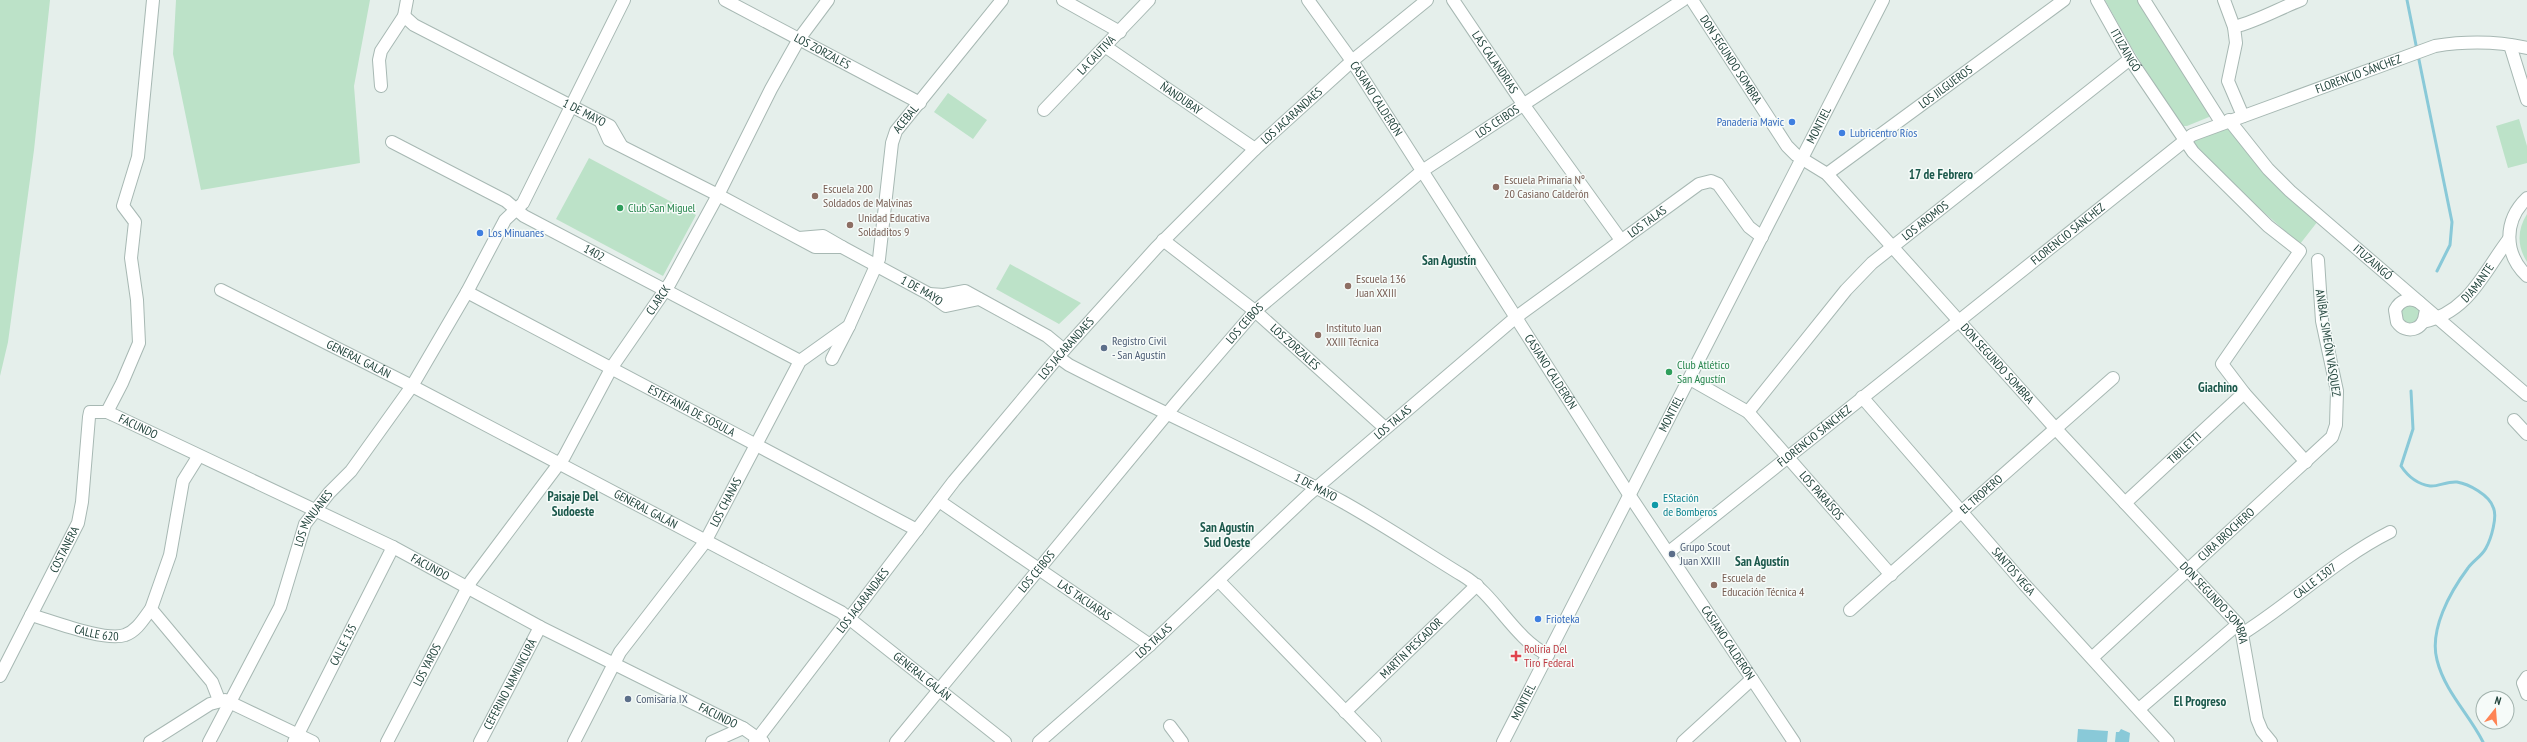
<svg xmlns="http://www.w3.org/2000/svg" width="2527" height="742" font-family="'PT Sans Narrow',sans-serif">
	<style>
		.green { fill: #bce2c8 }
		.water { fill: #89c9d8 }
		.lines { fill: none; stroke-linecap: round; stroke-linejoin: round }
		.stream { stroke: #89c9d8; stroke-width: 3 }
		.minor-casing { stroke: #a7b8b3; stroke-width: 14 }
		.minor { stroke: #fff; stroke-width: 12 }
		.shop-dot { fill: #3f7fe0; stroke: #f6fbf9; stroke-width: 1.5 }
		.education-dot { fill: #8d6e63; stroke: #f6fbf9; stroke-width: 1.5 }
		.leisure-dot { fill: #2e9e5b; stroke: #f6fbf9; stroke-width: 1.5 }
		.service-dot { fill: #5c6f8a; stroke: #f6fbf9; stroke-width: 1.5 }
		.culture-dot { fill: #0f9aa8; stroke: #f6fbf9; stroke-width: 1.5 }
		.health-dot { fill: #e0444e; stroke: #f6fbf9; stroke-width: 1.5 }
		.labels { text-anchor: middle; stroke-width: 3; stroke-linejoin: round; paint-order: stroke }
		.street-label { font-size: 12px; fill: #22443c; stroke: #f6fbf9 }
		.shop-label { font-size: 12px; fill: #366cbe; stroke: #f6fbf9; text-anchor: start }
		.education-label { font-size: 12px; fill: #785e54; stroke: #f6fbf9; text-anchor: start }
		.leisure-label { font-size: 12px; fill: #27864d; stroke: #f6fbf9; text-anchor: start }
		.service-label { font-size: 12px; fill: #4e5e75; stroke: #f6fbf9; text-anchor: start }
		.culture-label { font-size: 12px; fill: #0d838f; stroke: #f6fbf9; text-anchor: start }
		.health-label { font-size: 12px; fill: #be3a42; stroke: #f6fbf9; text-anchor: start }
		.neighbourhood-label { font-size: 13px; font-weight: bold; fill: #1b584b; stroke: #f6fbf9 }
	</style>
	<rect width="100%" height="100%" fill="#e5efeb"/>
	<!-- green -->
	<path class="green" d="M0,0h50l-16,150 -26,192 -8,34z
		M176,0h194l-16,86 6,77 -159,27 -28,-136z
		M2105,0h34l71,115 -1,2 -22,9h-6l-51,-81z
		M948,93l39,27 -14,19 -39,-27z
		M2519,119l8,27v17l-19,5 -12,-42z
		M2227,126l91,95 -18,23 -41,-36 -67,-65 -1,-4z
		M589,158l107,57 -33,61 -107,-57z
		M2527,214v48c-10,-16 -10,-32 0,-48z
		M1010,264l71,39 -22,21 -63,-35z
		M2403,305l14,1 4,6 -5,12h-12l-5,-13z"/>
	<!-- water -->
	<path class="water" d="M2078,729l30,2 -1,11h-30z
		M2121,729l9,4 -1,9h-14l1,-10h3z"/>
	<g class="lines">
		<!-- stream -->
		<path class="stream" d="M2407,0l10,50
			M2418,55l34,167 -2,23 -13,26
			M2411,391l2,38 -12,37c6,9 16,18 29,20 8,1 17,-5 27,-4 12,2 32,13 36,25 5,9 -2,32 -7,41 -4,8 -13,13 -18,20 -18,24 -39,62 -31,92 8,32 32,54 46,82"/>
		<defs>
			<g id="minor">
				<path id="s1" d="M725,0l195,103"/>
				<path d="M1063,0l57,32"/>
				<path id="s2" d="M1308,0l44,61 278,435 164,246"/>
				<path id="s3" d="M1453,0l70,104 98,136"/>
				<path id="s4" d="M1692,0l95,146 9,9 31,19 228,254 183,196 4,10 15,85 5,12 9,11"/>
				<path id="s5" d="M2097,0l33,59 63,93 75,74 32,25 -78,113 22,29 62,69"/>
				<path d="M2144,0l77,122"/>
				<path d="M2224,0l10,27 2,16 -8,38 15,35"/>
				<path id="s6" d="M404,16l10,9 196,101 11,19"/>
				<path d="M2234,27c24,-6 44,-18 67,-27"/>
				<path d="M2510,45l17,55"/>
				<path id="s7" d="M1106,47l149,102"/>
				<path d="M381,86l-2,-26 2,-9 23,-35 3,-16"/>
				<path id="s8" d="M1044,110l105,-110"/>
				<path id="s9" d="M2229,120l39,49 22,22 237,204"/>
				<path d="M601,122l8,18 109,55 97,52h27l-19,-11 -24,2"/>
				<path id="s10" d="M392,142l114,59 18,15 276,145"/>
				<path id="s11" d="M1827,174l237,-174"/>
				<path d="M2527,198c-24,23 -23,56 0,78"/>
				<path id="s12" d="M1163,240l92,71 130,117"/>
				<path id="s13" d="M842,247l87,47 17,12 33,-7"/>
				<path id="s14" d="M221,290l191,96 429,226 164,130"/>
				<path id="s15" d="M467,292l450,238"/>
				<path d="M929,294l15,1 21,-4 82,45 17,14"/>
				<path d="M2419,302c-10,-5 -19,-2 -24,8l2,12c9,13 27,8 28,-8"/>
				<path id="s16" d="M2423,322c46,-10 60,-49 86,-83"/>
				<path id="s17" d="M1058,357l11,8c91,47 185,88 274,137 41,23 80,49 119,73 34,20 51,63 86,80"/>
				<path d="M832,359l17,-33"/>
				<path id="s18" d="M1690,379l58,33 143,163"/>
				<path id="s19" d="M1862,397l163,188 143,157"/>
				<path d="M107,412l15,-29 17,-40 -2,-43 -6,-42 4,-36 -12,-16 15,-49 15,-157"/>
				<path id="s20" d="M1748,412l98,-122 26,-27 258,-204"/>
				<path d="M2514,420l13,14"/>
				<path d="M198,457l-15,24 -13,74 -19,54 61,73 7,18"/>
				<path id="s21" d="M939,501l211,144"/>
				<path id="s22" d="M2125,503l119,-110"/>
				<path id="s23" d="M1669,552l523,-417 243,-89c32,-5 61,-5 92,2"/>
				<path d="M1219,581l156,161"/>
				<path id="s24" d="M1850,610l263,-232"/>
				<path id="s25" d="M31,615c21,6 75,27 94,20 12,-4 19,-17 26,-26"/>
				<path id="s26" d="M2242,634c51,-32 94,-75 148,-102"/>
				<path id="s27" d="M2093,657l239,-220 4,-12 1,-34 -15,-70 -4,-61"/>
				<path id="s28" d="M0,676l78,-153 4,-21 7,-85 1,-5h17l11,5 275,130 147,80 203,101 20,14"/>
				<path d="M2527,677l-4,6 4,11"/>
				<path d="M2139,709l99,-85"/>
				<path id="s29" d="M1345,712l132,-127"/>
				<path d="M1170,726l12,16"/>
				<path d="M150,742l60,-38 15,-4 88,42"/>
				<path id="s30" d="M209,742l71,-135 25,-83 24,-31 22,-22 61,-85 55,-94 38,-72 18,-17 101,-203"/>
				<path id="s31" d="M294,742l99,-195"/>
				<path id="s32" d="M387,742l84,-161 93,-124 48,-90 58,-84 48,-88 53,-106 28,-50 29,-39"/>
				<path id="s33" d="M480,742l60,-115"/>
				<path id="s34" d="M574,742l46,-90 85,-110 95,-181 49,-35 30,-67 13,-116 4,-12 106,-131"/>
				<path d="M712,742l31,-14"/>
				<path id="s35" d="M755,742l199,-261 110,-131 92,-102 99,-99 97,-88 75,-61"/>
				<path id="s36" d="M896,742l280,-339 79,-92 167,-140 261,-171"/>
				<path id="s37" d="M1039,742l111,-97 158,-150 207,-177 184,-134 12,-3 7,3 31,43 13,10"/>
				<path id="s38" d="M1503,742l380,-742"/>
				<path d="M1683,742l69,-63"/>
			</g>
		</defs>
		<!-- minor casing -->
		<use href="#minor" class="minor-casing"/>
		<!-- minor -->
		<use href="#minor" class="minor"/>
	</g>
	<!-- markers -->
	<g class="shop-dot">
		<circle cx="1792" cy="122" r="4"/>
		<circle cx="1842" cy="133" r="4"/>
		<circle cx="480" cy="233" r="4"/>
		<circle cx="1538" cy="619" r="4"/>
	</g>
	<g class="education-dot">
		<circle cx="1496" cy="187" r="4"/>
		<circle cx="815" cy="196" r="4"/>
		<circle cx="850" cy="225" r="4"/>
		<circle cx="1348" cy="286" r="4"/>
		<circle cx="1318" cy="335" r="4"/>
		<circle cx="1714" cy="585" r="4"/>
	</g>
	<g class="leisure-dot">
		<circle cx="620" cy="208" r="4"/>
		<circle cx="1669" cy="372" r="4"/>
	</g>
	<g class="service-dot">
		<circle cx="1104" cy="348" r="4"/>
		<circle cx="1672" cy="554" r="4"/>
		<circle cx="628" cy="699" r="4"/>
	</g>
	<circle class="culture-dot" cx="1655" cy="505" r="4"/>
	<path class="health-dot" d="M1514 650h4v4h4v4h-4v4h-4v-4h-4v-4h4z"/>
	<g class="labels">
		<!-- street labels -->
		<g class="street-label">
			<text dy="4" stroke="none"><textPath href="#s1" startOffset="110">LOS ZORZALES</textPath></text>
			<text dy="4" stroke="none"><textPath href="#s5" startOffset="58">ITUZAINGÓ</textPath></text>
			<text dy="4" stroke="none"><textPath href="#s8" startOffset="76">LA CAUTIVA</textPath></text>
			<text dy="4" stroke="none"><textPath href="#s4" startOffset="71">DON SEGUNDO SOMBRA</textPath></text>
			<text dy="4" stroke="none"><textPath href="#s3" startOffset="75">LAS CALANDRIAS</textPath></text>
			<text dy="4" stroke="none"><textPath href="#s23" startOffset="846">FLORENCIO SÁNCHEZ</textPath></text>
			<text dy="4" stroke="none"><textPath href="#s11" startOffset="147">LOS JILGUEROS</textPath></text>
			<text dy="4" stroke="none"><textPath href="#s7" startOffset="91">ÑANDUBAY</textPath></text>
			<text dy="4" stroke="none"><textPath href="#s2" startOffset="120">CASIANO CALDERÓN</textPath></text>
			<text dy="4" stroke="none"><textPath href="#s6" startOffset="205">1 DE MAYO</textPath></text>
			<text dy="4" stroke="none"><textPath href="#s35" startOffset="826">LOS JACARANDAES</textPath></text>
			<text dy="4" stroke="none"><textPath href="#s34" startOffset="723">ACEBAL</textPath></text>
			<text dy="4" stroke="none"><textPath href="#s36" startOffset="869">LOS CEIBOS</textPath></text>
			<text dy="4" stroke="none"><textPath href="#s38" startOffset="693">MONTIEL</textPath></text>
			<text dy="4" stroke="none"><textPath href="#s37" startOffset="801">LOS TALAS</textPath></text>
			<text dy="4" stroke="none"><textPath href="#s20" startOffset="262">LOS AROMOS</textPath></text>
			<text dy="4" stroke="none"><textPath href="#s23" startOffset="510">FLORENCIO SÁNCHEZ</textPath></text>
			<text dy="4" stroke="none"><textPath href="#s10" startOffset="231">1402</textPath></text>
			<text dy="4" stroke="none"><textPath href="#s9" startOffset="203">ITUZAINGÓ</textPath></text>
			<text dy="4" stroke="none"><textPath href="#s16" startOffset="69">DIAMANTE</textPath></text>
			<text dy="4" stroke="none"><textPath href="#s13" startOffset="91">1 DE MAYO</textPath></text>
			<text dy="4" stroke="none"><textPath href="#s32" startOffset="520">CLARCK</textPath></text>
			<text dy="4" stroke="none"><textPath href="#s36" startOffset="545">LOS CEIBOS</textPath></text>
			<text transform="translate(2328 343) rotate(81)" y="4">ANÍBAL SIMEÓN VÁSQUEZ</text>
			<text dy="4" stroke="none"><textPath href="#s12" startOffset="170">LOS ZORZALES</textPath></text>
			<text dy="4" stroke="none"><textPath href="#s35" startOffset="502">LOS JACARANDAES</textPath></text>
			<text dy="4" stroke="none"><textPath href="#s14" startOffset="154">GENERAL GALÁN</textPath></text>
			<text dy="4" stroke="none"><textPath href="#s4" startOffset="478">DON SEGUNDO SOMBRA</textPath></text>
			<text dy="4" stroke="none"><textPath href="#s2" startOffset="444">CASIANO CALDERÓN</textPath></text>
			<text dy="4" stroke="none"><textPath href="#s15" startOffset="254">ESTEFANÍA DE SOSULA</textPath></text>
			<text dy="4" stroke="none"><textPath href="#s38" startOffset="369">MONTIEL</textPath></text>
			<text dy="4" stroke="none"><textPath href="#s37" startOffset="477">LOS TALAS</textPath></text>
			<text dy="4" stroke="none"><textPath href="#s28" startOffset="335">FACUNDO</textPath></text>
			<text dy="4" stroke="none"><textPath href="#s23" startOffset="186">FLORENCIO SÁNCHEZ</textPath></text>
			<text dy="4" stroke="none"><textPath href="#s22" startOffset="81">TIBILETTI</textPath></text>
			<text dy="4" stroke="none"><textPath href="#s17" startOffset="289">1 DE MAYO</textPath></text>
			<text dy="4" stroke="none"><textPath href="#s24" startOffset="175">EL TROPERO</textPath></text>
			<text dy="4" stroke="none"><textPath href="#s18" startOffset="178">LOS PARAÍSOS</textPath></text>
			<text dy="4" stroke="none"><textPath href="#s34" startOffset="285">LOS CHANAS</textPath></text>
			<text dy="4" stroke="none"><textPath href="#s14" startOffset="478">GENERAL GALÁN</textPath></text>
			<text dy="4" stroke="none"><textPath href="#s30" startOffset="248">LOS MINUANES</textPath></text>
			<text dy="4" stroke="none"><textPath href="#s27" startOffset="181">CURA BROCHERO</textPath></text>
			<text dy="4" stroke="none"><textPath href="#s28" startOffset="142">COSTANERA</textPath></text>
			<text dy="4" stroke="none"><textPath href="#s28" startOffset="659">FACUNDO</textPath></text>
			<text dy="4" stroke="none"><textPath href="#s19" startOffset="231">SANTOS VEGA</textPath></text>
			<text dy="4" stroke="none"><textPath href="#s36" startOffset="221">LOS CEIBOS</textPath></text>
			<text dy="4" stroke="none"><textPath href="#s26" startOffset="90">CALLE 1307</textPath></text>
			<text dy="4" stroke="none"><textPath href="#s35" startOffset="178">LOS JACARANDAES</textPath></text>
			<text dy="4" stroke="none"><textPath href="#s21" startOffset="176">LAS TACUARAS</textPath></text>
			<text dy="4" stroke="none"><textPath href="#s4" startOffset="802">DON SEGUNDO SOMBRA</textPath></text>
			<text dy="4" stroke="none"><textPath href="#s25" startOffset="68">CALLE 620</textPath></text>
			<text dy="4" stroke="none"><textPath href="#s37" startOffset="153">LOS TALAS</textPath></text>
			<text dy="4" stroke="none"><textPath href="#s2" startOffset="768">CASIANO CALDERÓN</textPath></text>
			<text dy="4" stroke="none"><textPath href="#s31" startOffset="109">CALLE 135</textPath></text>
			<text dy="4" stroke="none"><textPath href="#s29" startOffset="92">MARTÍN PESCADOR</textPath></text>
			<text dy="4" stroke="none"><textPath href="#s32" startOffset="87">LOS YAROS</textPath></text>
			<text dy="4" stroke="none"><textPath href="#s14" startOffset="802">GENERAL GALÁN</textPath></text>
			<text dy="4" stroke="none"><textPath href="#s33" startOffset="65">CEFERINO NAMUNCURÁ</textPath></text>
			<text dy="4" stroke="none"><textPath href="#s38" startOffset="45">MONTIEL</textPath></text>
			<text dy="4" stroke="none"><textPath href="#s28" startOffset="983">FACUNDO</textPath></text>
		</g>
		<!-- shop labels -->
		<g class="shop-label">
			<text x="1784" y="126" text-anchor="end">Panadería Mavic</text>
			<text x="1850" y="137">Lubricentro Ríos</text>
			<text x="488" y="237">Los Minuanes</text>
			<text x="1546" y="623">Frioteka</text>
		</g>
		<!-- education labels -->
		<g class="education-label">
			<text x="1504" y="184">Escuela Primaria Nº<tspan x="1504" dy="14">20 Casiano Calderón</tspan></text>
			<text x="823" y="193">Escuela 200<tspan x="823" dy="14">Soldados de Malvinas</tspan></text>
			<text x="858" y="222">Unidad Educativa<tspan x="858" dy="14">Soldaditos 9</tspan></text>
			<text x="1356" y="283">Escuela 136<tspan x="1356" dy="14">Juan XXIII</tspan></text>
			<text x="1326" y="332">Instituto Juan<tspan x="1326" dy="14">XXIII Técnica</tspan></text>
			<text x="1722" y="582">Escuela de<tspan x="1722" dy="14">Educación Técnica 4</tspan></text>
		</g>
		<!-- leisure labels -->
		<g class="leisure-label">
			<text x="628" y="212">Club San Miguel</text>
			<text x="1677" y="369">Club Atlético<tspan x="1677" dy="14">San Agustín</tspan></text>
		</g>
		<!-- service labels -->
		<g class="service-label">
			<text x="1112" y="345">Registro Civil<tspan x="1112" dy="14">- San Agustín</tspan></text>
			<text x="1680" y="551">Grupo Scout<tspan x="1680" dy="14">Juan XXIII</tspan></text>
			<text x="636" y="703">Comisaría IX</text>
		</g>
		<!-- culture labels -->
		<g class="culture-label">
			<text x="1663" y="502">EStación<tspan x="1663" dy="14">de Bomberos</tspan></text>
		</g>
		<!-- health labels -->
		<g class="health-label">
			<text x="1524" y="653">Roliria Del<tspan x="1524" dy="14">Tiro Federal</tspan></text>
		</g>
		<!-- neighbourhood labels -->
		<g class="neighbourhood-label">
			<text x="1941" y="179">17 de Febrero</text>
			<text x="1449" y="265">San Agustín</text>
			<text x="2218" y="392">Giachino</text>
			<text x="573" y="501">Paisaje Del<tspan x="573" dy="15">Sudoeste</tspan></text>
			<text x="1227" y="532">San Agustín<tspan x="1227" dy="15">Sud Oeste</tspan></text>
			<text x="1762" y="566">San Agustín</text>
			<text x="2200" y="706">El Progreso</text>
		</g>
	</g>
	<!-- north arrow -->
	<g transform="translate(2495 710) rotate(17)"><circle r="19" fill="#f6fbf9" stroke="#a1b2ad"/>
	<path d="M0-3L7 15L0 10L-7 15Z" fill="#fe8455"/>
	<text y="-6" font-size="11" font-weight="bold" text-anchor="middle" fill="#22443c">N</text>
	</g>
</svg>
